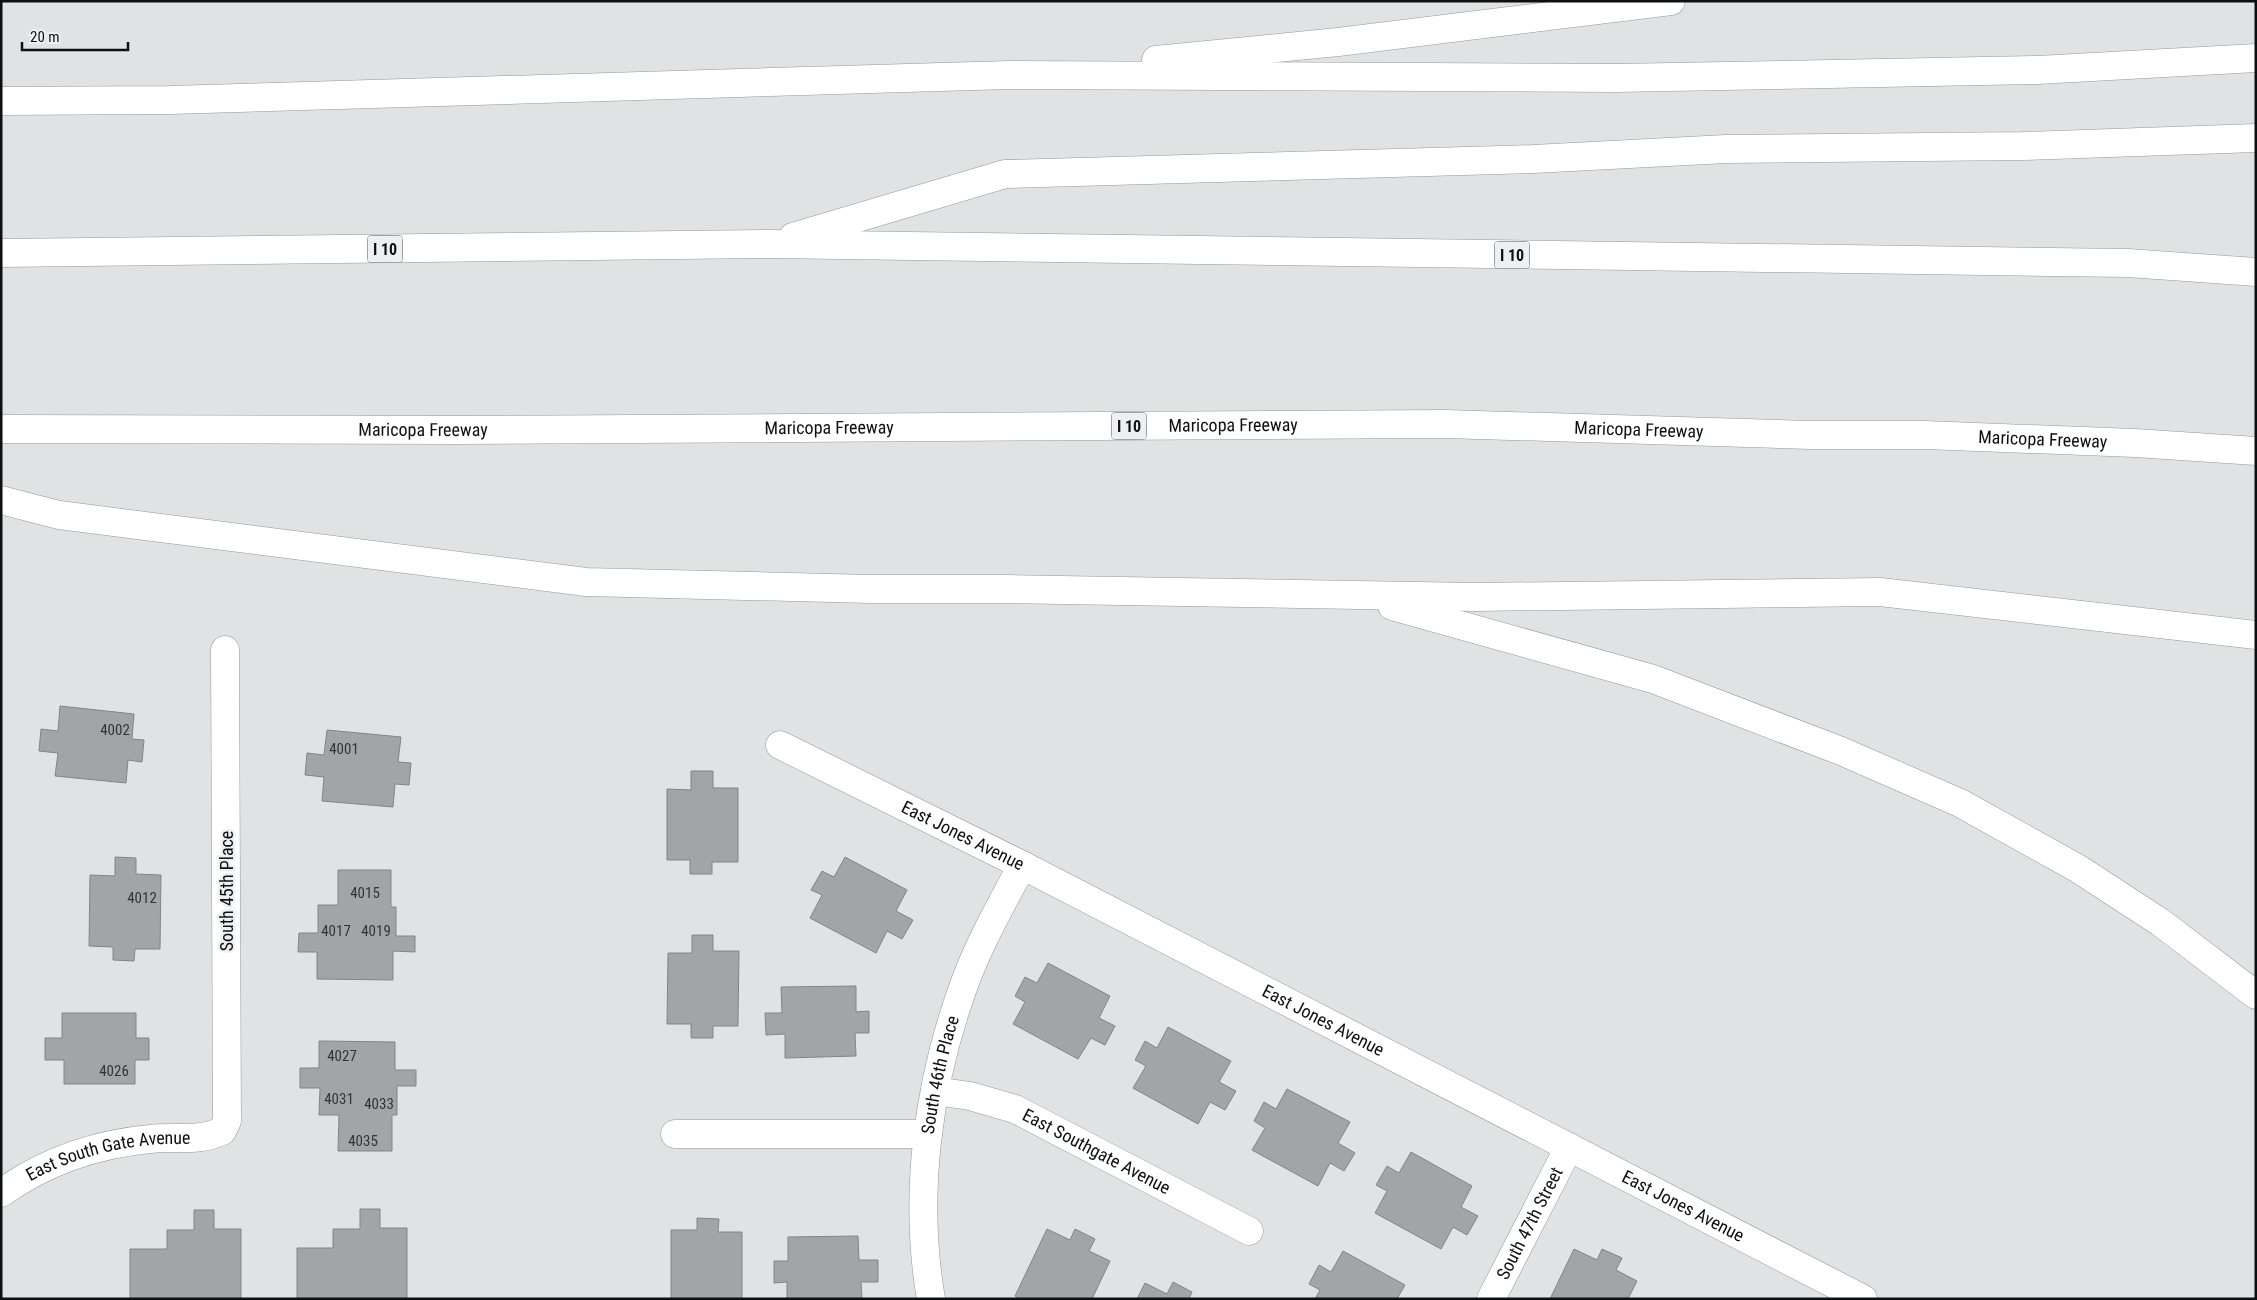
<svg xmlns="http://www.w3.org/2000/svg" width="2257" height="1300" font-family="'Roboto Condensed',sans-serif">
	<style>
		.building { fill: #a2a5a7; stroke: #828586 }
		.lines { fill: none; stroke-linecap: round; stroke-linejoin: round }
		.minor-casing { stroke: #949798; stroke-width: 29 }
		.motorway-casing { stroke: #949798; stroke-width: 29 }
		.minor { stroke: #fff; stroke-width: 28 }
		.motorway { stroke: #fff; stroke-width: 28 }
		.labels { text-anchor: middle; stroke-width: 5; stroke-linejoin: round; paint-order: stroke }
		.number-label { font-size: 15px; fill: #333436 }
		.shield { fill: #edf0f2; stroke: #515254; stroke-width: 1 }
		.shield-label { font-size: 16px; font-weight: bold; fill: #0e0f10 }
		.street-label { font-size: 18px; fill: #0e0f10; stroke: #edf0f2 }
	</style>
	<rect width="100%" height="100%" fill="#e0e3e4"/>
	<!-- building -->
	<path class="building" d="M60,706l74,8 -2,25 12,1 -2,22 -14,-2 -2,23 -71,-7 3,-23 -19,-2 2,-22 17,2z
		M327,730l74,7 -3,25 13,1 -2,22 -14,-1 -2,23 -71,-6 2,-24 -19,-2 2,-22 17,2z
		M691,771h22v17h25v74h-26v12h-22v-14h-23v-71l24,1z
		M115,857l21,1v16l25,1 -1,74h-25l-1,12 -21,-1v-13l-24,-1 1,-71 25,1z
		M845,857l62,33 -11,21 17,9 -11,19 -15,-8 -11,22 -66,-35 12,-23 -11,-5 11,-19 12,6z
		M338,870h53v37h5v29h19v16l-22,-1v29l-76,-1v-27h-19l1,-19h19v-28h20z
		M692,935h21v16h26l-1,75h-25v12h-22v-14h-24l1,-71h24z
		M1048,963l62,33 -11,22 16,8 -10,19 -14,-7 -13,21 -65,-35 12,-22 -10,-6 10,-19 12,6z
		M856,986v26l13,-1v22h-14l1,23 -71,2v-24l-19,1 -1,-22h17l-1,-26z
		M62,1013h74v25h13v22h-14v24h-71v-24h-19v-22h17z
		M1168,1027l63,34 -12,21 17,9 -11,19 -15,-8 -12,22 -65,-36 13,-22 -11,-6 10,-19 12,7z
		M319,1041l76,1v28h21v16h-19v29h-5v36h-54l1,-36h-20l1,-27h-20v-20h19z
		M1287,1089l63,33 -12,21 17,10 -11,18 -14,-8 -12,23 -66,-36 13,-22 -11,-7 10,-19 12,7z
		M1411,1152l61,34 -11,21 17,9 -11,19 -14,-8 -12,22 -66,-36 12,-22 -11,-6 11,-19 12,7z
		M360,1209h20v19h27v71h-110v-51h36v-19h27z
		M194,1210h20v19h27v70h-111v-50h37v-19h27z
		M697,1218l22,1 -1,13h24v67h-71v-69h26z
		M1047,1229l23,11 5,-11 20,10 -6,12 21,10 -18,38h-72l-5,-3z
		M858,1236l1,24h19v22h-17l1,17h-75v-17l-13,1v-22h14v-24z
		M1574,1249l23,11 5,-11 20,9 -6,12 21,11 -9,18h-78z
		M1343,1251l62,34 -8,14h-82l5,-9 -11,-6 10,-19 12,7z
		M1173,1282l19,10 -3,7h-52l8,-16 22,11z"/>
	<g class="lines">
		<defs>
			<g id="minor">
				<path id="s1" d="M780,745l242,120 841,434"/>
				<path id="s2" d="M935,1091l35,5 45,13 234,122"/>
				<path d="M675,1134h253"/>
				<path id="s3" d="M1,1193c45,-32 95,-49 149,-54 25,-3 49,3 72,-8l5,-10 -2,-471"/>
				<path id="s4" d="M931,1299c-18,-104 -3,-216 33,-314 15,-42 38,-81 58,-120"/>
				<path id="s5" d="M1491,1299l78,-152"/>
			</g>
			<g id="motorway">
				<path d="M1156,60l182,-18 333,-41"/>
				<path d="M1,101l169,-1 839,-25 607,3 422,-8 218,-12"/>
				<path d="M793,237l212,-63 528,-15 193,-10 297,-3 233,-8"/>
				<path d="M1,253l767,-9 1360,19 128,9"/>
				<path id="s6" d="M1,429l456,1 989,-6 364,11h115l210,8 121,8"/>
				<path d="M1,500l58,15 527,67 285,7h137l467,8 405,-5 376,43"/>
				<path d="M1392,606l261,73 188,72 119,52 117,65 83,54 96,73"/>
			</g>
		</defs>
		<!-- minor casing -->
		<use href="#minor" class="minor-casing"/>
		<!-- motorway casing -->
		<use href="#motorway" class="motorway-casing"/>
		<!-- minor -->
		<use href="#minor" class="minor"/>
		<!-- motorway -->
		<use href="#motorway" class="motorway"/>
	</g>
	<g class="labels">
		<!-- number labels -->
		<g class="number-label">
			<text x="115" y="735">4002</text>
			<text x="344" y="754">4001</text>
			<text x="365" y="898">4015</text>
			<text x="142" y="903">4012</text>
			<text x="336" y="936">4017</text>
			<text x="376" y="936">4019</text>
			<text x="342" y="1061">4027</text>
			<text x="114" y="1076">4026</text>
			<text x="339" y="1104">4031</text>
			<text x="379" y="1109">4033</text>
			<text x="363" y="1146">4035</text>
		</g>
		<!-- shield labels -->
		<g class="shield">
			<rect x="367.5" y="235.5" width="35" height="27" rx="4"/>
			<rect x="1494.5" y="241.5" width="35" height="27" rx="4"/>
			<rect x="1111.5" y="412.5" width="35" height="27" rx="4"/>
		</g>
		<g class="shield-label">
			<text x="385" y="255">I 10</text>
			<text x="1512" y="261">I 10</text>
			<text x="1129" y="432">I 10</text>
		</g>
		<!-- street labels -->
		<g class="street-label">
			<text dy="6" stroke="none"><textPath href="#s6" startOffset="1232">Maricopa Freeway</textPath></text>
			<text dy="6" stroke="none"><textPath href="#s6" startOffset="828">Maricopa Freeway</textPath></text>
			<text dy="6" stroke="none"><textPath href="#s6" startOffset="422">Maricopa Freeway</textPath></text>
			<text dy="6" stroke="none"><textPath href="#s6" startOffset="1638">Maricopa Freeway</textPath></text>
			<text dy="6" stroke="none"><textPath href="#s6" startOffset="2042">Maricopa Freeway</textPath></text>
			<text dy="6" stroke="none"><textPath href="#s1" startOffset="204">East Jones Avenue</textPath></text>
			<text transform="translate(227 891) rotate(-90)" y="6">South 45th Place</text>
			<text dy="6" stroke="none"><textPath href="#s1" startOffset="609">East Jones Avenue</textPath></text>
			<text dy="6" stroke="none"><textPath href="#s4" startOffset="226">South 46th Place</textPath></text>
			<text dy="6" stroke="none"><textPath href="#s2" startOffset="174">East Southgate Avenue</textPath></text>
			<text dy="6" stroke="none"><textPath href="#s3" startOffset="116">East South Gate Avenue</textPath></text>
			<text dy="6" stroke="none"><textPath href="#s1" startOffset="1014">East Jones Avenue</textPath></text>
			<text dy="6" stroke="none"><textPath href="#s5" startOffset="85">South 47th Street</textPath></text>
		</g>
	</g>
	<!-- border -->
	<rect width="2257" height="1300" fill="none" stroke="#0e0f10" stroke-width="5"/>
	<!-- scale -->
	<path d="M22 42v8h106v-8" fill="none" stroke="#0e0f10" stroke-width="2.5"/>
	<text x="30" y="42" font-size="15" fill="#0e0f10" stroke="#edf0f2" stroke-width="4" paint-order="stroke">20 m</text>
</svg>
